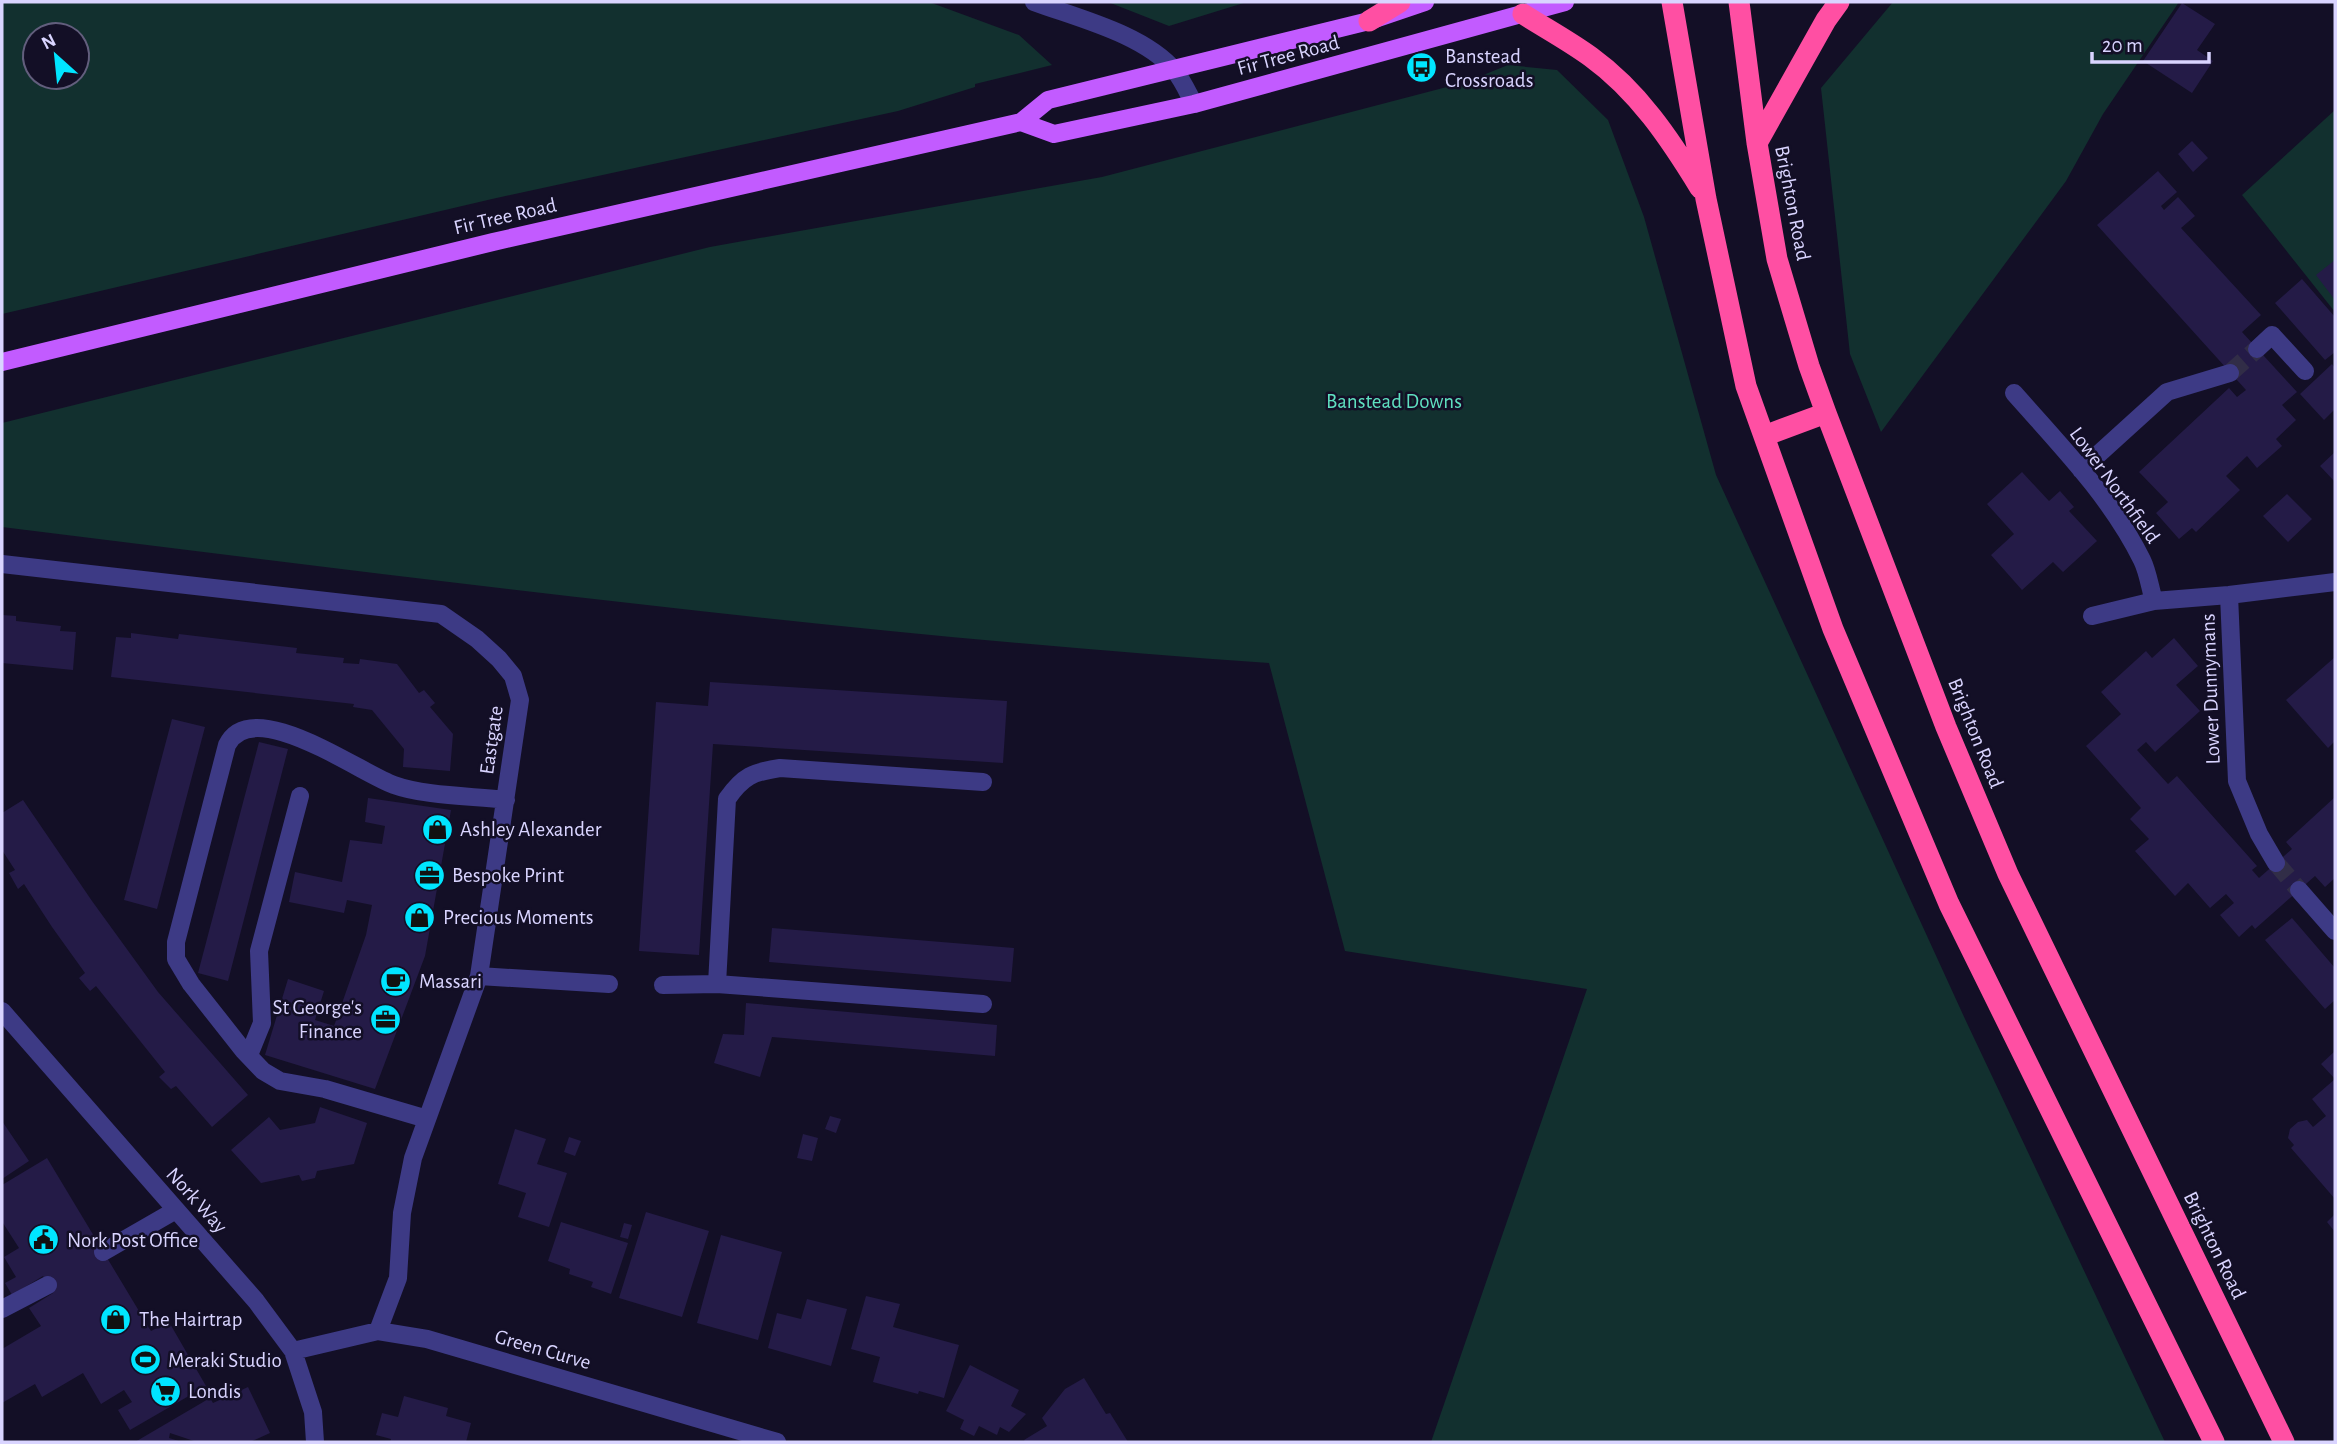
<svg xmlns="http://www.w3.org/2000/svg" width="2337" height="1444" font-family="'Alegreya Sans',sans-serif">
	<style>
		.green { fill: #12302f; fill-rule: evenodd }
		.building { fill: #241b47 }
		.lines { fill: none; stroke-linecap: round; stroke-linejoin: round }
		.minor-tunnel { stroke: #312d47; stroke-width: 18; stroke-dasharray: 18 9; stroke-linecap: butt }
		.minor { stroke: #3d3a85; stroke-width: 18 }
		.major { stroke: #c25bff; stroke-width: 18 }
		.highway { stroke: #ff4fa3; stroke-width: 21 }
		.labels { text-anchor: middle; stroke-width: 5; stroke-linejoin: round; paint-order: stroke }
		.street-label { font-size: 21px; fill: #d9d4ff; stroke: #130f26 }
		.poi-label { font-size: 21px; fill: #d9d4ff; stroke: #130f26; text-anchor: start }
		.park-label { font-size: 21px; fill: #5fe0c0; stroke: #130f26 }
	</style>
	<rect width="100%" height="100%" fill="#130f26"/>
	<!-- green -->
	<path class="green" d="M2,2h927l90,33 33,30 -77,19v3l-77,24 -406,88 -490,115zM77,35v42h-42v-42z
		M1108,2h139l-78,24z
		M1893,2h286l-76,112 -37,67 -185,251 -31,-78 -29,-266z
		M1508,65l49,5 51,50 36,97 72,258 249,544 200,423h-734l156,-453 -242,-38 -76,-288c-424,-29 -846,-84 -1267,-136v-104l708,-176 392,-70 364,-95z
		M2335,110v202l-93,-117z"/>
	<!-- building -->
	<path class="building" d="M2182,3l33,21 -18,26 16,11 -21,32 -49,-32z
		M2192,141l16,17 -15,14 -15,-18z
		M2158,171l19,21 -16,14 3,4 14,-13 17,19 -14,12 80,87 -19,17 55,60 -15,13 14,15 -20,19 6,7 -25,22 -10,-12 -21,20 14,14 -44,42 -4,-4 -13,11 -23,-26 12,-11 -29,-30 90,-84 8,9 9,-7 -149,-165z
		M2335,260v40l-19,-25z
		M2302,279l33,38v35l-10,8 -50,-57z
		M2332,364l3,4v41l-11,11 -24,-26z
		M2335,452v30l-15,-16z
		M2022,472l27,29 11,-10 14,16 -5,4 28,30 -34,31 -10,-10 -31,28 -31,-35 23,-21 -27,-30z
		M2287,494l25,25 -24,23 -25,-26z
		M2,615l14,1v5l45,5 -1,5 16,1 -3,38 -71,-7z
		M131,633l47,6 1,-5 118,14 -1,5 48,5 -1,5 16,1 1,-5 37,5 22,29 5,-3 11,13 -5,4 23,27 -3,37 -47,-4 1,-18 -32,-39 -19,-3 1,-3 -243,-27 5,-40 15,1z
		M2174,638l24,28 -22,19 24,26 -45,41 -9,-10 -9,8 31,34 9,-8 80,90 -5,4 7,8 33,-29 -6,-7 49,-45v81l-10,9 -10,-11 -60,53 -3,-4 -13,12 -19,-22 14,-12 -8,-9 -16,14 -22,-25 -13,13 -40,-45 14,-12 -19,-20 11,-11 -55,-62 35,-32 -20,-22 45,-41 6,7z
		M2335,657v84l-7,7 -42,-48z
		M710,682l297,19 -4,62 -290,-19 -14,211 -60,-4 17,-249 52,4z
		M172,719l33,8 -48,182 -33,-9z
		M259,742l29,7 -60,232 -30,-8z
		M368,798l83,12 -26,146 -50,133 -110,-34 23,-76 36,12 -9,29 19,6 32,-91 6,-30 -25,-5 -3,13 -55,-11 6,-30 47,10 8,-42 32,4 3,-18 -20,-4z
		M23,800l69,101 66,91 90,103 -36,32 -36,-41 -5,3 -12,-12 6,-5 -69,-86 -6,5 -11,-13 6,-5 -33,-46 -28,-43 -6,5 -9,-16 6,-3 -13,-20v-37z
		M2292,918l43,50v32l-10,9 -60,-69z
		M772,928l242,20 -3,34 -242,-20z
		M746,1003l251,22 -2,31 -223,-19 -12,40 -46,-14 9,-29 21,1z
		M2335,1051v148l-44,-51 3,-3 -6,-7 2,-9 8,-7 9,-2 6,7 13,-11 -14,-17 23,-20 -14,-15z
		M320,1107l47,16 -13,41 -37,7 -2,7 -13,3 -3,-6 -38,8 -30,-33 38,-33 11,13 35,-7z
		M830,1116l11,3 -5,14 -11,-4z
		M2,1121l27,40 -27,18z
		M515,1129l31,10 -9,25 30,9 -18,54 -31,-10 8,-24 -28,-9z
		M803,1134l15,4 -6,23 -15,-3z
		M569,1137l12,4 -6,15 -11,-4z
		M47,1158l104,173 18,-9 37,64 -76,44 -12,-20 14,-8 -8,-12 -23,14 -18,-31 -41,24 -7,-13 -33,19v-54l39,-23 -12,-18 24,-15 -10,-17 -31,19 -7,-12 11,-6 -12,-20 15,-9 -16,-25 -1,1v-39z
		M646,1212l63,19 -27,86 -63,-19z
		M2335,1214v18l-8,-10z
		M561,1222l67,21 -17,51 -20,-7 2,-5 -24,-8 1,-5 -22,-8z
		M624,1223l8,2 -4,14 -8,-2z
		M721,1235l61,17 -24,88 -61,-17z
		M866,1296l34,8 -7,23 66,18 -15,53 -25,-7 -1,3 -45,-12 7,-25 -29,-8z
		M807,1299l40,10 -16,57 -63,-18 9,-35 24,6z
		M970,1365l49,25 -8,16 15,8 -17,18 -9,-5 -3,8 -18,-9 -5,10 -14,-7 4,-9 -18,-9z
		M1084,1378l22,36 4,-1 18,29h-103l-1,-2 23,-14 -5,-8 23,-29z
		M248,1387l22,46 -20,9h-53l-27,-9 -1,5 13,4h-47l75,-44 3,5z
		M404,1396l44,12 -2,8 25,7 -5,19h-76l1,-3 -15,-4 6,-22 16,4z"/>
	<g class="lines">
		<!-- minor-tunnel -->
		<path class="minor-tunnel" d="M2230,373l27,-24
			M2276,863l23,27"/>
		<!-- minor -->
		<path class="minor" d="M1034,2c43,16 110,32 141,69 8,10 13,22 19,33
			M2257,349l15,-14 33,36
			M2014,393c46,52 97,104 128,167 6,12 8,28 12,41l75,-6 106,-13
			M2081,470l86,-78 63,-19
			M2,564l439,50 36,25 22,20 14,17 7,24 -41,276 -66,182 -11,55 -4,65 -20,53
			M2229,595l8,186 22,53 17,29
			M2092,616l62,-15
			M2299,890l36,41
			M479,976l130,8
			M717,984l10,-185c16,-23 26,-27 53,-31l203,14
			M663,985l54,-1 266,20
			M2,1011l254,290 37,50 20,61 2,30
			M249,1055l13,-32 -3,-72 41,-155
			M427,1119l-102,-30 -45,-8 -17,-10 -20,-21 -52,-66 -15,-25v-17l51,-197c25,-51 133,28 167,40 30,11 79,11 112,15
			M103,1252l73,-42
			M2,1309l46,-24
			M293,1351l85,-20 49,8 350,103"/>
		<!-- major -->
		<path class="major" d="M1021,122l33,12 140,-30 371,-102
			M2,362l491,-120 528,-120 27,-22 321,-79 56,-19"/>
		<!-- highway -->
		<path class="highway" d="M1672,2l34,197 40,187 87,243 116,275 265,538
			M1739,2l18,141 20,116 32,107 17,47 120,314 62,147 276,568
			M1523,14c22,14 46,27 68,43 47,34 79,82 109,131
			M1369,21l31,-19
			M1757,143l69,-123 13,-18
			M1764,436l62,-23"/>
	</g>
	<!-- icons -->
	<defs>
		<symbol id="bus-disc" viewBox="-11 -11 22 22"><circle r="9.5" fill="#00e5ff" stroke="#130f26"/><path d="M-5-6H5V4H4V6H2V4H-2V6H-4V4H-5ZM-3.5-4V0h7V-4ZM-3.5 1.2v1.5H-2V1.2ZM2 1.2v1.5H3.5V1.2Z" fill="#111"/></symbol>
		<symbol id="shop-disc" viewBox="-11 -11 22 22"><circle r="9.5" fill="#00e5ff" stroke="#130f26"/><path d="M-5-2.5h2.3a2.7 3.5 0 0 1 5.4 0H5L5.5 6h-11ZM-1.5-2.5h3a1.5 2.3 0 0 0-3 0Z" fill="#111"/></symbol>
		<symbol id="office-disc" viewBox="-11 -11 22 22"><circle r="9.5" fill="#00e5ff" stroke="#130f26"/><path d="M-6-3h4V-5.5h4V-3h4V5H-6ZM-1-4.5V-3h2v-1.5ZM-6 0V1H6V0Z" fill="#111"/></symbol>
		<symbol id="cafe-disc" viewBox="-11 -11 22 22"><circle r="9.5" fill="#00e5ff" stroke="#130f26"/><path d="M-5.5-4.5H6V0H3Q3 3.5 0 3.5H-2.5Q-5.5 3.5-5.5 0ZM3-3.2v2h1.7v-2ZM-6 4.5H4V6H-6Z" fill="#111"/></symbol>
		<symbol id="civic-disc" viewBox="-11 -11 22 22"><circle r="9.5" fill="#00e5ff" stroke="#130f26"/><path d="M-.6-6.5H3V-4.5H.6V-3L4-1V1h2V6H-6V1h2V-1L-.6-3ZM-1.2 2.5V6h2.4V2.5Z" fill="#111"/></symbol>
		<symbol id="stadium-disc" viewBox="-11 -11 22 22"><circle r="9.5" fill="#00e5ff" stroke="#130f26"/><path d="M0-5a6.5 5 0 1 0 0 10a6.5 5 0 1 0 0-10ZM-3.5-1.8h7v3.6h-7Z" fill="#111"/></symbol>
		<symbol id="supermarket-disc" viewBox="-11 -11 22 22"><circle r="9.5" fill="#00e5ff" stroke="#130f26"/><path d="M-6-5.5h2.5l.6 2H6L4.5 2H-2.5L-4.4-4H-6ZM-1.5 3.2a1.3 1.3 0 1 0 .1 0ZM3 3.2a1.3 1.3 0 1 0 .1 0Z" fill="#111"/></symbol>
	</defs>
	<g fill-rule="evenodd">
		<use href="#bus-disc" x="1404" y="50" width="35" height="35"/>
		<use href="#shop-disc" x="420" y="812" width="35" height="35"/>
		<use href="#office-disc" x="412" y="858" width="35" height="35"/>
		<use href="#shop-disc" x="402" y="900" width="35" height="35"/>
		<use href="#cafe-disc" x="378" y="964" width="35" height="35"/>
		<use href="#office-disc" x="368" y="1002" width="35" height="35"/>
		<use href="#civic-disc" x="26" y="1222" width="35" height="35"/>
		<use href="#shop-disc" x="98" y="1302" width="35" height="35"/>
		<use href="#stadium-disc" x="128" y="1342" width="35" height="35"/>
		<use href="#supermarket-disc" x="148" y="1374" width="35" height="35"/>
	</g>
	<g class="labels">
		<!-- street labels -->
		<g class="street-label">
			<text transform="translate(1288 55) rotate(-15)" y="7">Fir Tree Road</text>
			<text transform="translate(1793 203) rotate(79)" y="7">Brighton Road</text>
			<text transform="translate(505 216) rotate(-13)" y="7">Fir Tree Road</text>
			<text transform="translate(2115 485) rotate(54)" y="7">Lower Northfield</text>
			<text transform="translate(2210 689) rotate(-92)" y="7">Lower Dunnymans</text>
			<text transform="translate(1976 733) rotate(68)" y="7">Brighton Road</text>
			<text transform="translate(491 740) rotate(-82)" y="7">Eastgate</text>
			<text transform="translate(197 1200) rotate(48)" y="7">Nork Way</text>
			<text transform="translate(2215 1245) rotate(64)" y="7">Brighton Road</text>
			<text transform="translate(543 1349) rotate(16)" y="7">Green Curve</text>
		</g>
		<!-- poi labels -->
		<g class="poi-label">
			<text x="1445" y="63">Banstead<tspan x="1445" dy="24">Crossroads</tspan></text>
			<text x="460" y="836">Ashley Alexander</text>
			<text x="452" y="882">Bespoke Print</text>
			<text x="443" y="924">Precious Moments</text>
			<text x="419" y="988">Massari</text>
			<text x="362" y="1014" text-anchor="end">St George's<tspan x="362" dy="24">Finance</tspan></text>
			<text x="67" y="1247">Nork Post Office</text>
			<text x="139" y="1326">The Hairtrap</text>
			<text x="168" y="1367">Meraki Studio</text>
			<text x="188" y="1398">Londis</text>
		</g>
		<!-- park labels -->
		<g class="park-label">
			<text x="1394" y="408">Banstead Downs</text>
		</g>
	</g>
	<!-- border -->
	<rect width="2337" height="1444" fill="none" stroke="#d9d4ff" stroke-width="7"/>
	<!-- north arrow -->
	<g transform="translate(56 56) rotate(333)"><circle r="33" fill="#130f26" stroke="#625e7d" stroke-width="2"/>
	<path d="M0-5L12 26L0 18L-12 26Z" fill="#00e5ff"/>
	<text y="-10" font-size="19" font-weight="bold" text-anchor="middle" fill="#d9d4ff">N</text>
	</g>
	<!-- scale -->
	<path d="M2092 52v10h117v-10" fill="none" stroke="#d9d4ff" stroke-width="3.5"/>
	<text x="2102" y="52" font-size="21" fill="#d9d4ff" stroke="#130f26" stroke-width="5" paint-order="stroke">20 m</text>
</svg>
